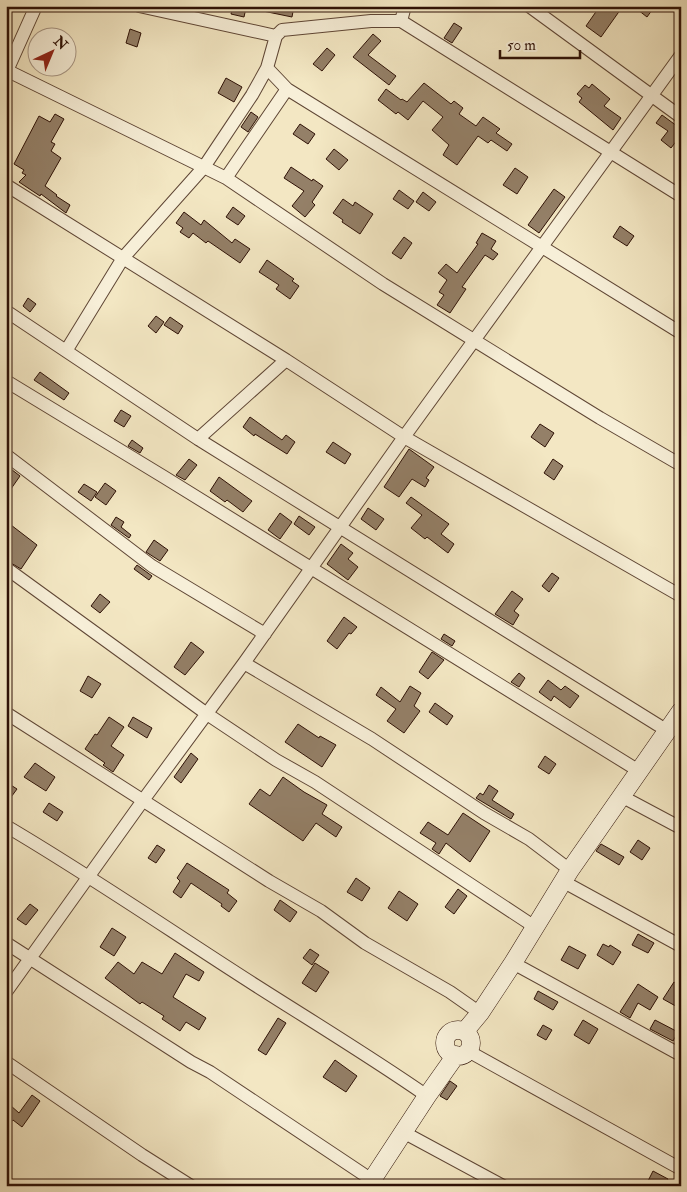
<svg xmlns="http://www.w3.org/2000/svg" width="687" height="1192" font-family="'IM FELL Double Pica',serif">
	<style>
		.building { fill: #948068; stroke: #2e1106 }
		.lines { fill: none; stroke-linecap: round; stroke-linejoin: round }
		.minor-casing { stroke: #5f4635; stroke-width: 14 }
		.secondary-casing { stroke: #2e1106; stroke-width: 19 }
		.minor { stroke: #f7efd8; stroke-width: 12 }
		.secondary { stroke: #f7efd8; stroke-width: 18 }
	</style>
	<rect width="100%" height="100%" fill="#f3e7c3"/>
	<filter id="stains"><feTurbulence type="fractalNoise" baseFrequency=".004" numOctaves="4"/><feColorMatrix values="0 0 0 0 .2 0 0 0 0 .09 0 0 0 0 .02 0 0 0 .5 -.17"/></filter>
	<radialGradient id="worn" r=".72"><stop offset=".6" stop-color="#630" stop-opacity="0"/><stop offset="1" stop-color="#630" stop-opacity=".3"/></radialGradient>
	<!-- building -->
	<path class="building" d="M233,6l13,2 -2,9 -13,-3z
		M259,6h35l-2,11 -34,-7z
		M600,6h23l-22,31 -15,-11z
		M633,6h22l-8,11z
		M454,23l8,5 -10,15 -8,-5z
		M130,29l11,4 -4,14 -11,-4z
		M373,34l8,7 -13,14 28,21 -7,9 -36,-28z
		M327,48l8,7 -13,16 -9,-7z
		M226,78l16,9 -8,15 -16,-9z
		M424,83l27,21 3,-3 9,7 -4,6 17,12 7,-9 17,12 -4,4 16,11 -5,7 -16,-11 -3,3 -10,-7 -21,29 -14,-10 6,-10 -17,-15 11,-13 -20,-16 -15,19 -10,-8 -2,2 -18,-14 8,-11 15,11 1,-1 5,3z
		M592,84l18,15 -6,7 17,12 -8,12 -34,-28 3,-4 -5,-4 8,-9 4,3z
		M251,112l7,5 -10,15 -7,-5z
		M55,114l9,5 -13,23 4,2 -4,7 10,7 -16,28 12,9 -1,1 14,9 -4,8 -25,-19 -1,2 -21,-14 7,-7 -4,-2 2,-3 -10,-6 25,-48 11,6z
		M662,115l19,14v6l-10,13 -10,-8 7,-9 -12,-8z
		M300,124l15,10 -7,10 -15,-10z
		M334,149l14,11 -9,10 -13,-11z
		M291,167l21,14 1,-2 10,7 -11,16 3,3 -10,12 -13,-11 12,-15 -20,-13z
		M515,168l13,9 -11,17 -14,-9z
		M554,189l11,8 -26,36 -11,-8z
		M399,190l15,11 -6,8 -15,-10z
		M423,192l13,10 -7,9 -13,-9z
		M343,199l10,7 2,-4 18,12 -13,20 -18,-12 1,-2 -10,-7z
		M233,207l12,9 -7,9 -12,-8z
		M184,212l17,13 3,-5 28,23 3,-4 15,10 -10,14 -32,-22 -2,2 -13,-10 -4,5 -9,-6 3,-4 -7,-5z
		M620,226l14,10 -7,10 -14,-9z
		M482,233l14,8 -5,8 7,5 -5,6 -8,-5 -23,32 4,2 -16,24 -13,-8 7,-10 -5,-3 8,-12 -9,-7 8,-9 11,9 21,-29 -2,-1z
		M404,237l8,6 -11,16 -9,-6z
		M267,260l27,19 -2,2 7,5 -9,13 -14,-10 3,-4 -20,-13z
		M28,298l8,6 -6,8 -7,-6z
		M156,316l8,6 -8,11 -8,-7z
		M170,317l13,9 -5,8 -14,-9z
		M40,372l29,21 -5,7 -30,-20z
		M121,410l10,6 -7,11 -10,-6z
		M250,417l32,23 4,-5 9,7 -8,12 -32,-20 -1,2 -11,-9z
		M540,424l14,9 -9,14 -14,-10z
		M132,440l11,8 -3,5 -12,-7z
		M333,442l18,12 -6,10 -19,-12z
		M409,449l25,18 -8,11 3,2 -4,7 -13,-8 -13,18 -15,-10z
		M189,459l8,6 -12,15 -9,-5z
		M553,459l10,7 -9,14 -10,-7z
		M7,466l13,10 -14,20v-29z
		M219,477l33,24 -9,11 -16,-12 -2,2 -15,-11z
		M105,483l11,8 -10,14 -11,-8z
		M84,484l13,8 -6,9 -13,-9z
		M411,497l38,27 -8,10 13,10 -6,9 -21,-16 -2,2 -14,-11 11,-13 -16,-12z
		M368,508l16,11 -8,11 -15,-11z
		M280,513l12,9 -12,17 -12,-9z
		M299,516l16,11 -6,8 -15,-11z
		M116,517l8,5 -3,5 10,8 -2,3 -18,-13z
		M11,525l26,20 -16,24 -15,-9v-29z
		M154,540l14,10 -8,11 -14,-9z
		M341,544l12,9 -5,6 10,8 -10,13 -21,-16z
		M137,565l15,11 -3,4 -15,-11z
		M552,573l7,5 -10,14 -7,-6z
		M512,591l11,8 -9,12 5,4 -6,10 -18,-11z
		M100,594l10,8 -10,11 -9,-7z
		M344,617l13,10 -6,7 -2,-1 -12,16 -10,-8z
		M444,634l11,7 -3,5 -11,-7z
		M191,642l13,10 -19,23 -11,-8z
		M432,652l12,8 -16,19 -9,-7z
		M519,673l6,5 -6,9 -8,-5z
		M88,676l13,8 -9,14 -12,-7z
		M548,680l13,10 4,-4 14,10 -9,12 -16,-12 -3,5 -12,-9z
		M410,686l11,7 -7,13 6,5 -16,22 -17,-12 9,-12 -20,-14 5,-8 19,15z
		M435,703l18,13 -6,9 -18,-13z
		M109,717l15,10 -13,19 13,9 -11,17 -10,-7 2,-2 -20,-14 10,-15 2,1z
		M133,717l19,11 -5,10 -19,-12z
		M298,724l21,14 1,-2 16,9 -14,22 -37,-25z
		M191,753l7,6 -17,24 -7,-6z
		M545,756l11,8 -7,10 -11,-7z
		M35,763l20,14 -9,14 -22,-14z
		M283,777l21,15 23,13 -5,9 20,13 -6,10 -20,-14 -13,18 -54,-37 11,-15 10,7z
		M6,782l11,7 -11,15z
		M489,785l9,6 -6,9 22,14 -3,5 -35,-21 4,-5 3,2z
		M49,803l14,9 -6,9 -14,-9z
		M463,813l27,18 -20,31 -24,-19 -7,11 -7,-5 4,-6 -16,-10 8,-11 20,13z
		M638,840l12,8 -8,12 -12,-8z
		M601,844l23,13 -5,8 -23,-14z
		M157,845l8,5 -9,13 -8,-5z
		M187,863l42,27 -2,3 10,8 -8,11 -8,-6 1,-2 -31,-21 -10,15 -8,-6 7,-11 -3,-3z
		M356,878l14,10 -8,13 -15,-9z
		M458,889l9,7 -13,18 -9,-7z
		M399,891l19,13 -11,17 -19,-13z
		M280,900l17,12 -7,10 -16,-12z
		M30,904l8,6 -12,15 -9,-6z
		M112,928l14,9 -12,19 -14,-9z
		M638,934l16,9 -6,10 -16,-8z
		M603,944l6,3 1,-2 11,7 -8,13 -16,-10z
		M569,946l17,9 -8,14 -17,-9z
		M310,949l9,6 -7,10 -9,-7z
		M175,953l29,19 -5,9 -13,-7 -13,23 33,21 -7,12 -13,-8 -6,9 -18,-12 2,-3 -22,-14 -2,2 -35,-26 13,-16 16,12 8,-12 20,12z
		M315,963l14,9 -13,20 -14,-9z
		M674,982l7,5v22l-18,-10z
		M638,984l20,13 -8,13 -12,-7 -8,15 -10,-6z
		M538,991l20,11 -5,8 -19,-11z
		M278,1018l8,5 -20,32 -8,-5z
		M583,1020l15,9 -9,15 -15,-9z
		M655,1020l23,12 -5,9 -23,-12z
		M543,1025l9,5 -6,10 -9,-5z
		M335,1060l22,16 -11,16 -23,-15z
		M450,1081l7,5 -10,14 -7,-4z
		M32,1095l8,6 -13,19 -5,7 -9,-7 -7,8v-18l4,-5 9,8z
		M653,1171l15,8 -4,7h-12l-5,-3z"/>
	<g class="lines">
		<defs>
			<path id="minor" d="M139,6l137,30
				M529,6l152,111
				M401,21l4,-15
				M267,68l20,21 -61,89 157,106 217,134 81,47
				M6,70l220,108
				M6,73l30,-67
				M287,89l394,244
				M6,185l280,175 -88,79 -192,-128
				M66,351l57,-93 81,-91 48,-72 15,-27 9,-32 6,-6 89,-9h30l280,175
				M286,360l118,77 277,159
				M6,381l158,96 475,294
				M198,439l468,291
				M6,455l146,111 113,68
				M6,568l201,146 69,46 39,22 220,145
				M244,663l128,76 112,74 45,26 41,31
				M6,713l263,168 52,30 44,32 85,49 30,21
				M621,796l60,32
				M6,826c85,50 166,106 249,159 58,37 116,72 172,111
				M564,882l117,64
				M6,943l185,119 19,10 162,108
				M513,963l168,92
				M6,992l138,-193 100,-136 160,-226 277,-382
				M468,1051l213,118
				M6,1062l136,93 49,31
				M403,1132l100,54
				M6,1185l2,1"/>
			<path id="secondary" d="M445 1043a13 13 0 1 1 26 0a13 13 0 1 1-26 0Z
				M465,1031l15,-18 33,-50 57,-93 111,-159
				M368,1186l59,-90 29,-41"/>
		</defs>
		<!-- minor casing -->
		<use href="#minor" class="minor-casing"/>
		<!-- secondary casing -->
		<use href="#secondary" class="secondary-casing"/>
		<!-- minor -->
		<use href="#minor" class="minor"/>
		<!-- secondary -->
		<use href="#secondary" class="secondary"/>
	</g>
	<!-- margin -->
	<rect width="687" height="1192" fill="none" stroke="#f3e7c3" stroke-width="25"/>
	<rect x="8" y="8" width="672" height="1177" fill="none" stroke="#2e1106" stroke-width="2.5"/>
	<rect x="12" y="12" width="662" height="1167" fill="none" stroke="#2e1106"/>
	<!-- north arrow -->
	<g transform="translate(52 52) rotate(44)"><circle r="24" fill="#f7efd8" stroke="#a79684"/>
	<path d="M0-4L9 19L0 12L-9 19Z" fill="#8f2418"/>
	<text y="-8" font-size="14" font-weight="bold" text-anchor="middle" fill="#2e1106">N</text>
	</g>
	<!-- scale -->
	<path d="M500 50v8h80v-8" fill="none" stroke="#2e1106" stroke-width="2.5"/>
	<text x="507" y="50" font-size="15" fill="#2e1106" stroke="#f7efd8" stroke-width="4" paint-order="stroke">50 m</text>
	<rect width="100%" height="100%" filter="url(#stains)"/>
	<rect width="100%" height="100%" fill="url(#worn)"/>
</svg>
